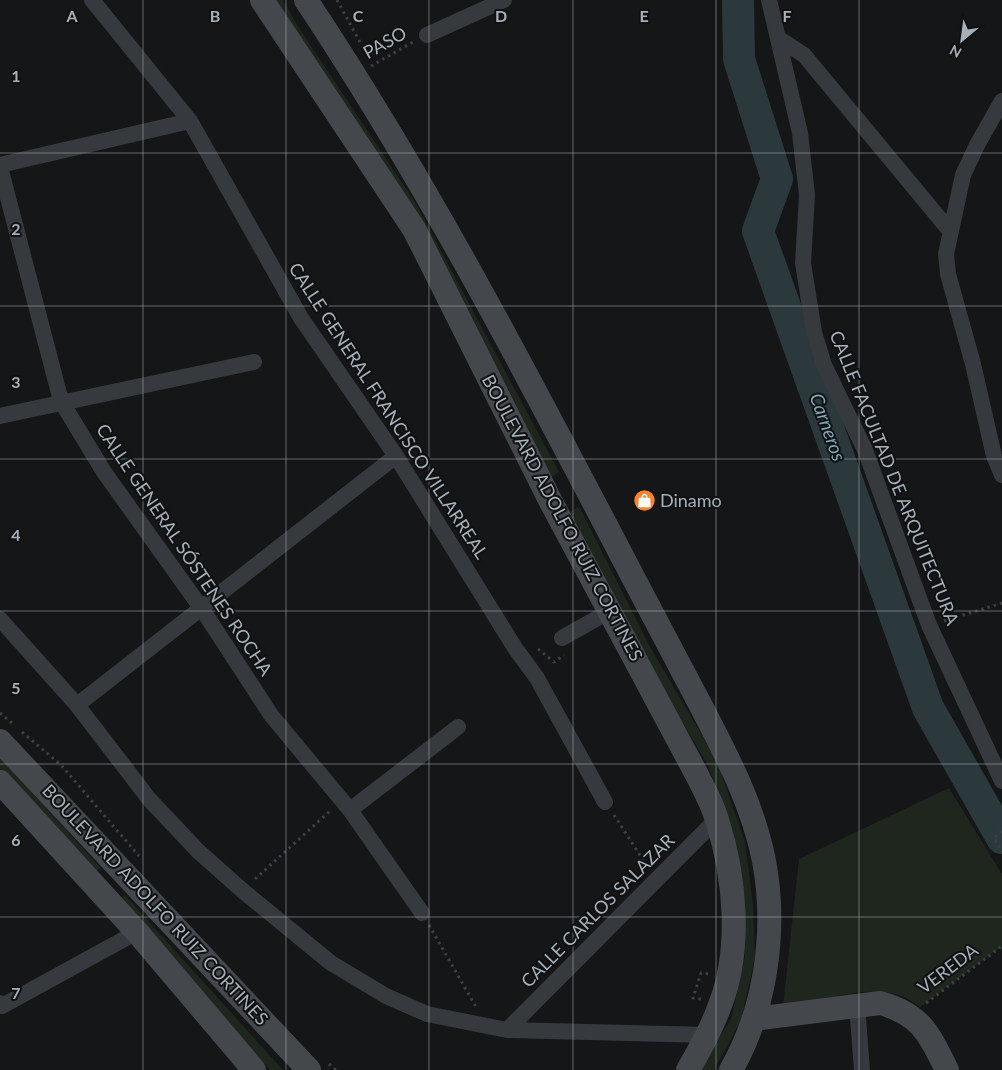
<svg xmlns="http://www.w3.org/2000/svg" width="1002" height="1070" font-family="Lato,sans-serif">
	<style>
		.green { fill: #1e261d }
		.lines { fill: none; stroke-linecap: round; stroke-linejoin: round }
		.river { stroke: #2b393c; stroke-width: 32 }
		.path { stroke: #3c4044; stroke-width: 3; stroke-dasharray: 2.5 4; stroke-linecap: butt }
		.minor { stroke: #36393d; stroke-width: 16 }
		.secondary { stroke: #44484d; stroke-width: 24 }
		.grid { fill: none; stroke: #a7b0b8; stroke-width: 1; stroke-opacity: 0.55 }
		.labels { text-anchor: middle; stroke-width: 4; stroke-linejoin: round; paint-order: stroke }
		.street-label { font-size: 18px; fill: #a7b0b8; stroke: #101112 }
		.poi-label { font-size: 18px; fill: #a7b0b8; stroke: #101112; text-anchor: start }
		.water-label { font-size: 19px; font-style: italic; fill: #7ca8b5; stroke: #101112 }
		.grid-label { font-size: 16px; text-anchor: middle; font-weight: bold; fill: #a7b0b8; stroke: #101112; stroke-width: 4; stroke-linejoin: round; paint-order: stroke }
	</style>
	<rect width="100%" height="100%" fill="#151617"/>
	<!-- green -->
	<path class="green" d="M272,0h11l16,28 116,174 144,270 -9,6z
		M579,506l70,139 68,116 28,81 8,62 2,53 -14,64 -27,49h-15l32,-51 14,-63 -2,-51 -8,-59 -26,-79 -69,-117 -71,-137z
		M0,758l101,110 -7,6 -94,-103z
		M949,788l53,86v72l-82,61c-30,-23 -57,-15 -92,-9 -15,3 -30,5 -45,8l16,-147z
		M125,895l158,175h-13l-153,-167z"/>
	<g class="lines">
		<!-- river -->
		<path class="river" d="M738,0l1,59 38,120 -19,52 170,477 74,130"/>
		<!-- path -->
		<path class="path" d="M337,0l24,44
			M371,66l42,-24
			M944,621l58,-18
			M538,649l16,13 10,-7
			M0,713l12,10
			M22,732l39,33 78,91
			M614,815l33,51
			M1002,831l-8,7 8,14
			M255,879l75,-68
			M429,925l47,82
			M701,999l-8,-1 8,-25 8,1
			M926,1003l76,-57
			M329,1064l7,6"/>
		<!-- minor -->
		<path class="minor" d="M92,0l98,121 111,197 95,138 119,192 22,30 68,124
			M769,0l31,133 7,62 -4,68 11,69 10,33 41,85 64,175 73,156
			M427,35l77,-35
			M778,38l26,17 146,176
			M1002,101l-25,44 -14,30 -17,79 2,20 25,90 21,92 8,19
			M0,165l190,-44
			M0,167l61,234 43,71 98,137 69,106 79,95 72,103
			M0,416l254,-54
			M0,619l77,86 72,94 49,52 45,40 88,72 55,33 41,18 80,16 201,5
			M562,638l48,-27
			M77,705l319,-249
			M350,810l108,-83
			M0,1003l2,3 135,-74
			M857,1005l5,65
			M507,1030l210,-211"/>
		<!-- secondary -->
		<path class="secondary" d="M262,0l152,229 137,273 146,273c7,14 16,30 20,45 18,56 25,129 3,185 -8,23 -20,44 -32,65
			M306,0c123,185 225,382 328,579 22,42 45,85 67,127 26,50 52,99 63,155 13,69 2,148 -33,209
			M0,741l309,329
			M0,782l137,150 117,138
			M754,1019l126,-16c41,11 49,31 67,67"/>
	</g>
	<!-- grid -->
	<path class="grid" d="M143,0v1070M286,0v1070M429,0v1070M573,0v1070M716,0v1070M859,0v1070M0,153h1002M0,306h1002M0,459h1002M0,611h1002M0,764h1002M0,917h1002"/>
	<!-- icons -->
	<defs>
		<symbol id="shop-disc" viewBox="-11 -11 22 22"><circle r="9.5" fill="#fc8329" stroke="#101112"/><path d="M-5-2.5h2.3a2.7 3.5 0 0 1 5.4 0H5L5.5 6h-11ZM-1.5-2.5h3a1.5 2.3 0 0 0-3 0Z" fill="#fff"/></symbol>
	</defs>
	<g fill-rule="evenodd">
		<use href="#shop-disc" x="632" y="488" width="25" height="25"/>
	</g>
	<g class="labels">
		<!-- street labels -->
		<g class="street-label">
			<text transform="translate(385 43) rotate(-29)" y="6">PASO</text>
			<text transform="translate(388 411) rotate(57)" y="6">CALLE GENERAL FRANCISCO VILLARREAL</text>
			<text transform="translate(894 478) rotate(68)" y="6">CALLE FACULTAD DE ARQUITECTURA</text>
			<text transform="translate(562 518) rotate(62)" y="6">BOULEVARD ADOLFO RUIZ CORTINES</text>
			<text transform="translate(184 550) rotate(56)" y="6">CALLE GENERAL SÓSTENES ROCHA</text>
			<text transform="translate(155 905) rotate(47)" y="6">BOULEVARD ADOLFO RUIZ CORTINES</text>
			<text transform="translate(598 911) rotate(-45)" y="6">CALLE CARLOS SALAZAR</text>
			<text transform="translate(948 969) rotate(-37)" y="6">VEREDA</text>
		</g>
		<!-- poi labels -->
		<g class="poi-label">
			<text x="660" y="507">Dinamo</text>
		</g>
		<!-- water labels -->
		<g class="water-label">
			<text transform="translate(828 427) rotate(70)" y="7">Carneros</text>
		</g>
	</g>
	<g class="grid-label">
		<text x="72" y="22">A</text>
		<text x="215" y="22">B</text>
		<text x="358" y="22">C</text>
		<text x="501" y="22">D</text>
		<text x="644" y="22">E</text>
		<text x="787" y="22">F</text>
		<text x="16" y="82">1</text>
		<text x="16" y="235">2</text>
		<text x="16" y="388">3</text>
		<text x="16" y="541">4</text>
		<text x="16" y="694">5</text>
		<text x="16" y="846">6</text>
		<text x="16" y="999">7</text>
	</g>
	<!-- north arrow -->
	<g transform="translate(962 40) rotate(209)" stroke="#101112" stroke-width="4" paint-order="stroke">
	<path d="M0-4L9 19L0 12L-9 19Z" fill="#a7b0b8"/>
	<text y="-8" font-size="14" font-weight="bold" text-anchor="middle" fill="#a7b0b8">N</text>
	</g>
</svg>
